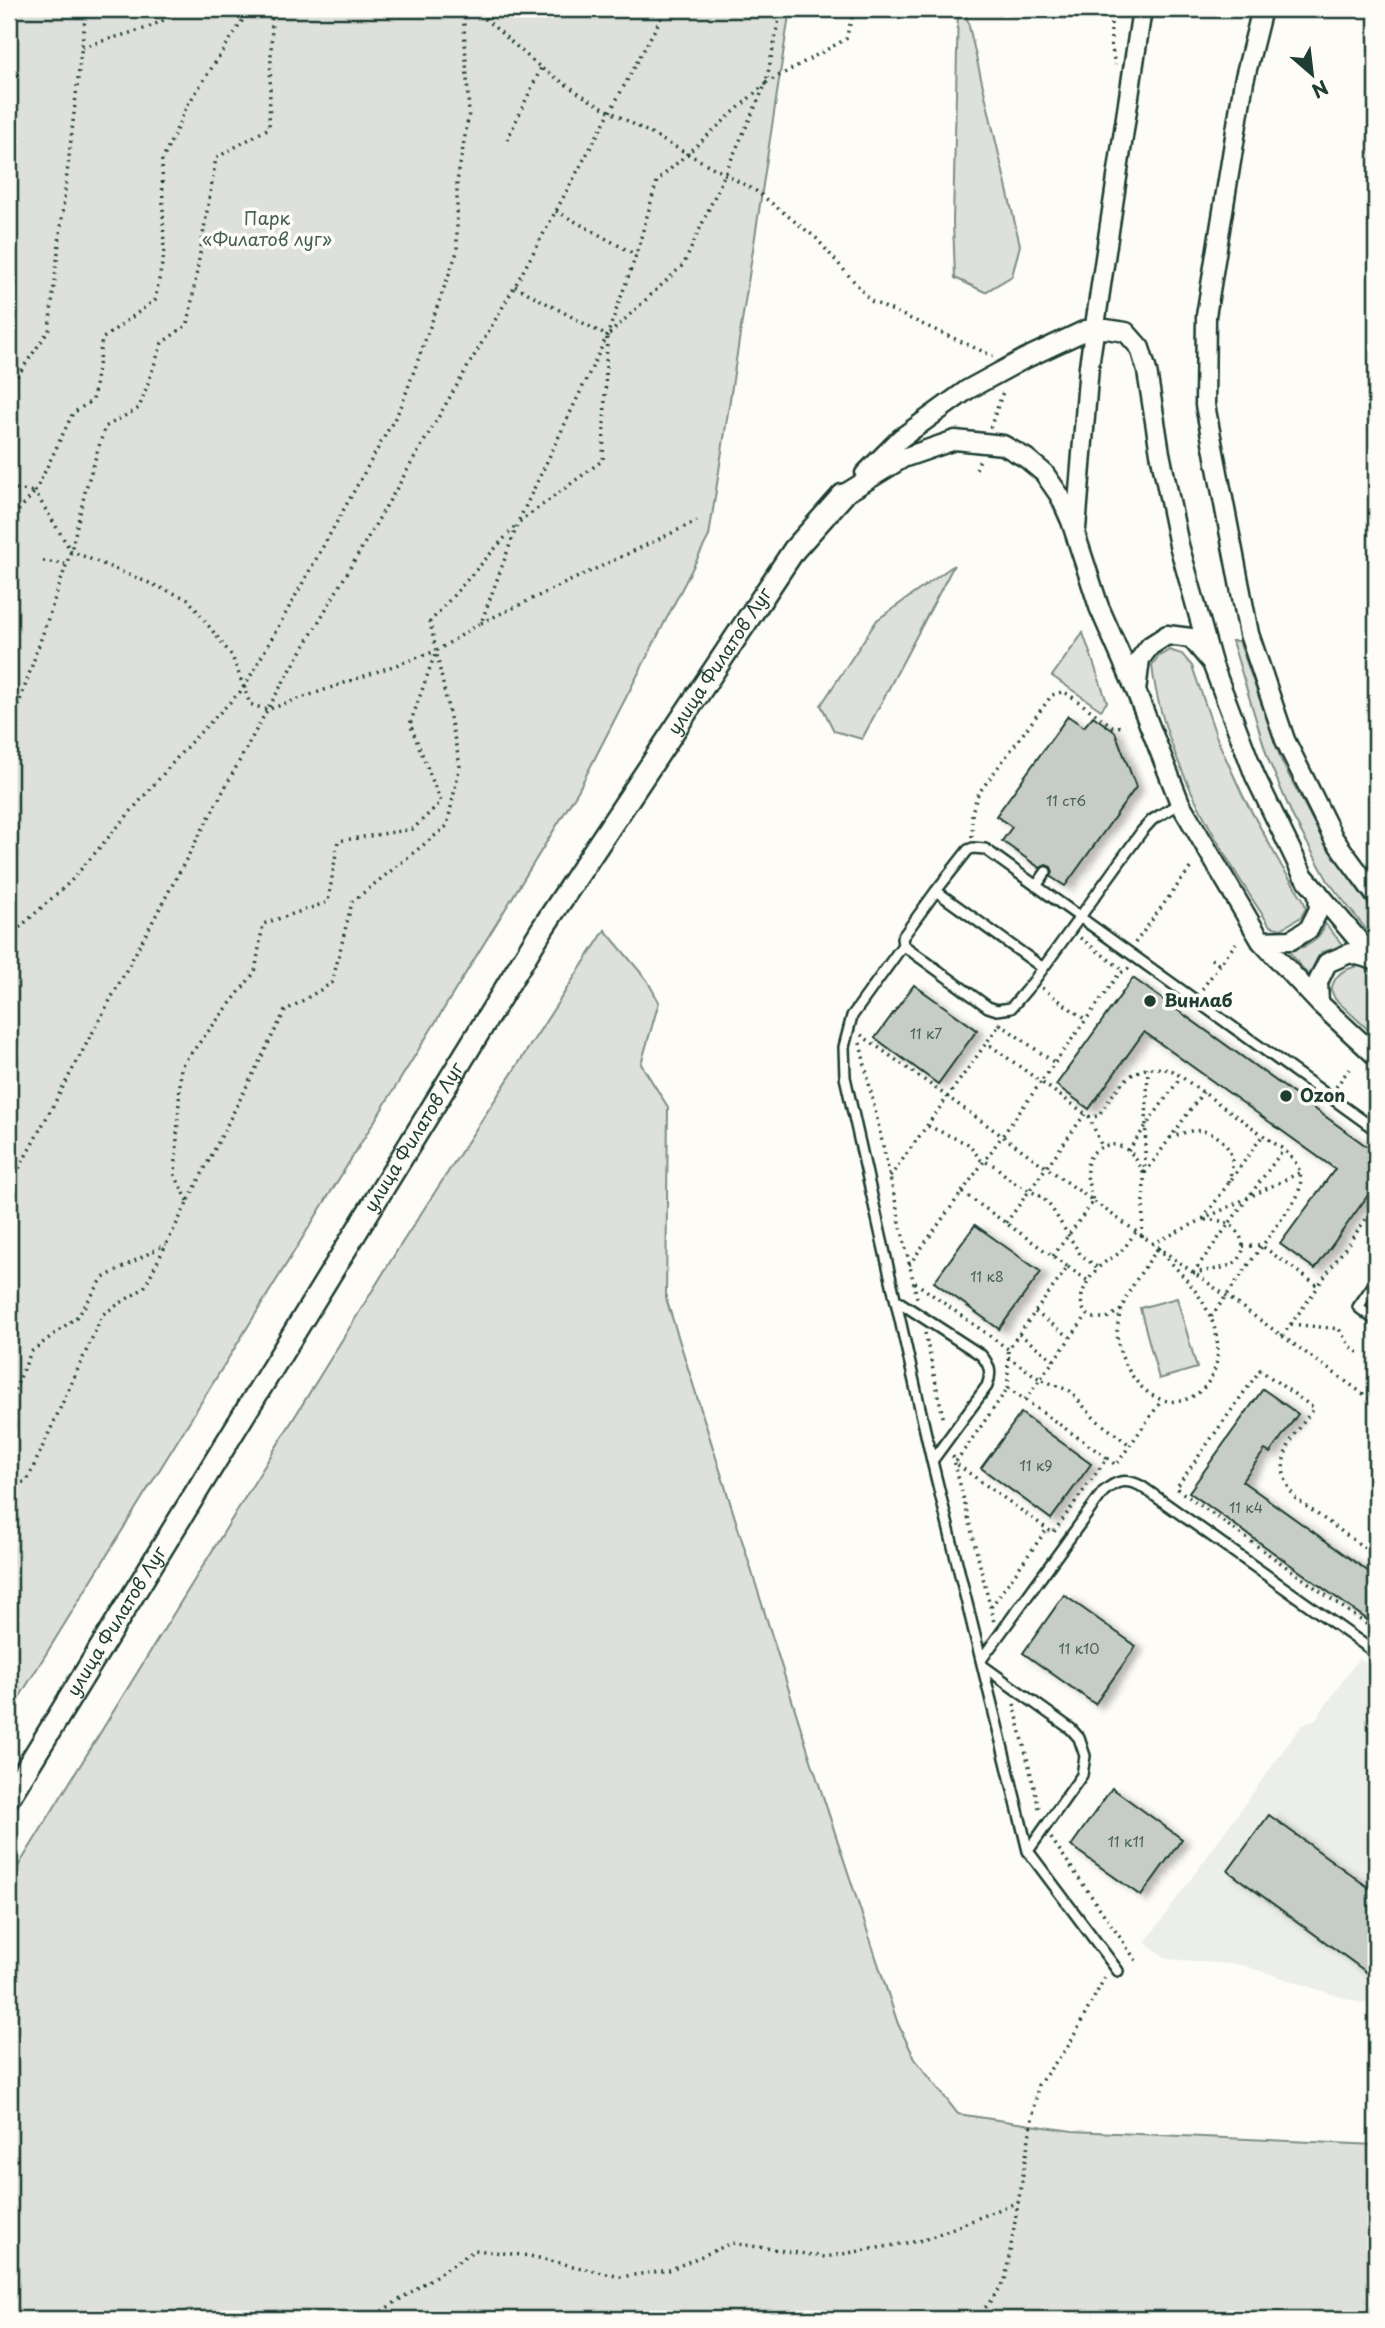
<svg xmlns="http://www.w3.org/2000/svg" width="1385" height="2328" font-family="'Playpen Sans',sans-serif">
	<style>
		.built { fill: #eceee9 }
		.green { fill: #dde0db; stroke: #7e8e88; stroke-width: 2 }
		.building { fill: #c6cdc7; stroke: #1f3d34; stroke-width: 2; filter: url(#shadow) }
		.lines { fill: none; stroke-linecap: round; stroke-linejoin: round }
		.service-casing { stroke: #1f3d34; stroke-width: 14 }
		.minor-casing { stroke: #1f3d34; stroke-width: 23 }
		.tertiary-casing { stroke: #1f3d34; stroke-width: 26 }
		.path { stroke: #1f3d34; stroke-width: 3.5; stroke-dasharray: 2 5; stroke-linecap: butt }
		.service { stroke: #fdfcf7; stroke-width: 9 }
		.minor { stroke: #fdfcf7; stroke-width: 18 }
		.tertiary { stroke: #fdfcf7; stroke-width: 21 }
		.poi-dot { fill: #1f3d34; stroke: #fdfcf7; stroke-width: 2.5 }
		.labels { text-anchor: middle; stroke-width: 7; stroke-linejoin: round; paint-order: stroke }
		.number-label { font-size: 14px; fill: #496159 }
		.park-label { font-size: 18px; fill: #455e55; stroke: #fdfcf7 }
		.street-label { font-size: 18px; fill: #1f3d34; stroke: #fdfcf7 }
		.poi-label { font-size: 18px; font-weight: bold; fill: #1f3d34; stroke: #fdfcf7; text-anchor: start }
	</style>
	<defs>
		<filter id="shadow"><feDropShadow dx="7" dy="4" stdDeviation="3.5" flood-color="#0004"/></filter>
	</defs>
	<rect width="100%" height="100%" fill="#fdfcf7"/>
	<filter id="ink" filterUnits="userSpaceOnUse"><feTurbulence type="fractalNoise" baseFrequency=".0143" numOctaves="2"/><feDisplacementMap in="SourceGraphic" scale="14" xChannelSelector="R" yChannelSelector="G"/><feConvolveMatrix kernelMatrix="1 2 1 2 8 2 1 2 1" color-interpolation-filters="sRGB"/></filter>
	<g filter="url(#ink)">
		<!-- built -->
		<path class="built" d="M1359,1658l17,13v332l-19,-1 -115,-37 -74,-6 -23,-16 156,-217 15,-7z"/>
		<!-- green -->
		<path class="green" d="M9,9h781l-81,527 -131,255 -569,923z
			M958,9h7l55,236 -8,31 -27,16 -30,-14 -2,-57z
			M954,565l-92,174 -28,-8 -13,-26 56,-85z
			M1083,633l24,69 -6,8 -49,-34z
			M1232,641h7l43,121 42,80 52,73v27l-48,-61 -35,-64 -25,-58z
			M1169,650l13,4 10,12 26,75 25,55 39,71 21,32 3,9 -5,9 -20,12 -11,-3c-48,-71 -109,-175 -118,-261l6,-8z
			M1325,923l19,24 -22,5 -14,23 -21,-26c17,1 34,-8 38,-26z
			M605,930l42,50 12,22 -18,62 27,43 -2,191 143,456 89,270 17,35 43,55 114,17 304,14v174h-1367v-438l389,-632z
			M1359,966h6l11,12v59l-41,-38 -4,-9c4,-16 12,-21 28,-24z
			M1177,1298l20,70 -38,11 -19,-71z"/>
		<!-- building -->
		<path class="building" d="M1068,716l16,11 9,-11 22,16 21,55 -71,99 -14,-9 2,-5 -2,-5 -5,-2 -6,3 -38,-27 10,-14 -16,-11z
			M1133,978l243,175v31l-61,85 -35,-25 55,-75 -191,-137 -55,77 -33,-24z
			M914,985l63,45 -39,54 -63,-46z
			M975,1225l66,47 -42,57 -65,-47z
			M1263,1389l35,25 -28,39 -5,-3 -23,31 134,96v49l-187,-134z
			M1021,1413l70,51 -40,55 -70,-51z
			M1064,1595l72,51 -41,58 -72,-51z
			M1112,1788l70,51 -41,57 -70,-50z
			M1269,1815l107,78v86l-148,-108z"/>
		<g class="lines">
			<defs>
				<path id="service" d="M1036,886l10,-14
					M936,891l32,-41 5,-2 12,1 391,281
					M903,945l-1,-7 34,-47 107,77
					M1376,1281l-18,26 18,14
					M896,1300l85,55c9,10 11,18 6,31l-55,75
					M981,1660l122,-168c13,-11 22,-14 38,-6l235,167
					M983,1666l88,63 8,9 6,18 -3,19 -54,76
					M1118,1971l-90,-120 -96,-390 -87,-384 -1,-30 8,-31 51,-71 85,62 9,3 14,-2 22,-26 109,-151 10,-11 28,-17"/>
				<path id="minor" d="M1262,9l-18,72 -38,235 -1,89 44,229 36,106 49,99 42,57
					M865,474l36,-36 66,-48 57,-31 62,-29 20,-1 20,3 14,16 7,23 13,82 19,92 33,118
					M843,495l60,-37 52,-18 48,5 23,13 18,15 16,23 11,25 28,86 37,84 44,112 81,138 58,62 57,53
					M1076,529l13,-163 53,-357
					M1136,691l4,-32 10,-13 17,-11 24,3 21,25 43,113 48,99 73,86
					M1261,941l30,-1 18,-11 10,-20 -1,-17
					M1319,1003l-1,-21 9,-19 23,-10 25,7"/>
				<g id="tertiary">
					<path id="s1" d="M9,1797l535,-871 250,-376 49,-55"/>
				</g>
			</defs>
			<!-- service casing -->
			<use href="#service" class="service-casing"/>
			<!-- minor casing -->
			<use href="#minor" class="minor-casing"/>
			<!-- tertiary casing -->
			<use href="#tertiary" class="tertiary-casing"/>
			<!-- path -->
			<path class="path" d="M250,9l-63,97 -25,55 2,93 -9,46 -53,39 -9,61 -20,13 -38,79 36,59 117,48 44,57 18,48 17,6 169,-59
				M474,9l67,59 50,33 165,90 60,47 55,63 122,55
				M1111,9v34l4,22
				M82,47l65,-19 40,-19
				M507,140l34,-72
				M556,211l80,44
				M515,286l92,50
				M9,388l40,-58 37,-321
				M990,428l14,-39
				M976,469l4,-10
				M9,488l26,4
				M519,520l88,-184 29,-81 21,-74 109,-98 15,-74
				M9,521l26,-29
				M43,561l22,3
				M481,623l216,-102
				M9,733l62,-182 15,-63 19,-61 34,-19 23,-65 26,-19 28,-166 53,-30 3,-109 9,-10
				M972,837v-25l6,-18 74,-99 10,-3 6,2 44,32 6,1 7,-2
				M9,937l61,-55 119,-138 55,-56 157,-281 56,-155v-70l12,-69 -6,-104
				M1080,938l43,32v-2
				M1135,943l56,-76
				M1211,959l9,6
				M1129,968l-10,6 -78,108 49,35 8,-1c21,-30 34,-57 75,-45l111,79c17,15 21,28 12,49l-85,118
				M1042,988l44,32
				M1202,989l34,-46
				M1000,1024l55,39
				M861,1035l515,368
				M860,1043l57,255
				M1336,1087l13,-18
				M1089,1116l13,31
				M928,1126l40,18 13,16 14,6 18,16 29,15 9,10 29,47 18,14
				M1170,1138c7,-2 14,-6 21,-7 20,-3 38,10 41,29 1,8 -2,16 -3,22
				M1128,1151l53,-74
				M1145,1173l58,-81
				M890,1177l110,-153 -2,-1
				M9,1187l258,-477 248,-424 151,-277
				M962,1192l79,-110 -54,-39
				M188,1201l-13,-26 6,-109 74,-94 8,-48 65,-22 10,-61 75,-12 28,-27 -31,-78 26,-73 -6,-29 85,-96
				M1203,1219l60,-84
				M1006,1223l79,-109
				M1142,1237l6,-169
				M1152,1244l149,-72
				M1243,1246h19l56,40 58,-81
				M1158,1248c16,19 35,36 47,58 44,77 -37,134 -77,63 -8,-14 -13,-30 -10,-46 5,-29 24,-51 40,-75z
				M1053,1256l40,-54c-2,-11 -7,-23 -6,-34 0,-18 22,-29 37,-20 11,6 15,16 20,27
				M909,1265l53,-73 106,75 -60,82 -95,-68
				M1068,1267l20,14
				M1193,1273l90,-123
				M1193,1273c13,-3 33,-3 44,-12 12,-11 4,-31 -10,-38 -6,-3 -15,-3 -22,-3
				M1121,1310l-14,8h-14c-23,-11 -7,-38 6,-51 7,-7 17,-10 23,-17 5,-5 9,-12 14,-18
				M1035,1312l35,25
				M1291,1324l48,5 10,16 11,9
				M925,1333l19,88
				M1019,1334l35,26
				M1282,1336l36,-49
				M1008,1357l32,22 30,12 25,28 35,26
				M1008,1388l99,70 -54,75 -98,-70z
				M1008,1388v-39
				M1025,1400l62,-85
				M9,1403l22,-51 48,-37 24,-37 63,-34
				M953,1456l41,166
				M1107,1458l9,7 46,-65
				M9,1487l18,-6 76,-167 41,-26 141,-277 47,-28 20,-81 95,-76 13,-61 -24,-114 45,-28 37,-100 85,-63 4,-124 77,-72 82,-181 80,-44 8,-30
				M1376,1556l-80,-57c-28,-37 -4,-60 18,-91l-54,-38 -84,118 200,143
				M991,1607l56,-78
				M1014,1704l26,108
				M1051,1838l86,124
				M370,2319l105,-69 55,6 90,21 49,-7 63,-27 93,14 99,-17 94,-38
				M977,2319l28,-38 33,-196 31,-40 37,-70"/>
			<!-- service -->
			<use href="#service" class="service"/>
			<!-- minor -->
			<use href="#minor" class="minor"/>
			<!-- tertiary -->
			<use href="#tertiary" class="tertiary"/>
		</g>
	</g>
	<!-- markers -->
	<g class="poi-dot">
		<circle cx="1150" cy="1001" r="7"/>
		<circle cx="1286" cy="1096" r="7"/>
	</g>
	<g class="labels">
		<!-- number labels -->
		<g class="number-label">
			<text x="1066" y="806">11 ст6</text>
			<text x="926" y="1039">11 к7</text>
			<text x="987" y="1282">11 к8</text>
			<text x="1036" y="1471">11 к9</text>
			<text x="1246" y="1513">11 к4</text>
			<text x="1079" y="1654">11 к10</text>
			<text x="1126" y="1847">11 к11</text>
		</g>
		<!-- park labels -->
		<g class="park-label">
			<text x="267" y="225">Парк<tspan x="267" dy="21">«Филатов луг»</tspan></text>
		</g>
		<!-- street labels -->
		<g class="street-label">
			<text dy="6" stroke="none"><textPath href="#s1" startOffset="1340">улица Филатов Луг</textPath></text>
			<text dy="6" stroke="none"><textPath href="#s1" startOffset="774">улица Филатов Луг</textPath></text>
			<text dy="6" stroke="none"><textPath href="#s1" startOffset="206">улица Филатов Луг</textPath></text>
		</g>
		<!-- poi labels -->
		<g class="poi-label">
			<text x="1164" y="1007">Винлаб</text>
			<text x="1300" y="1102">Ozon</text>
		</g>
	</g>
	<!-- margin -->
	<rect width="1385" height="2328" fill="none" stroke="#fdfcf7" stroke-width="35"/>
	<rect x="18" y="18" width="1350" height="2293" fill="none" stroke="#1f3d34" stroke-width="2.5" filter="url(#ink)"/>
	<!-- north arrow -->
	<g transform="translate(1312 74) rotate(152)" stroke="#fdfcf7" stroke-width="5" paint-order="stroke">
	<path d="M0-5L12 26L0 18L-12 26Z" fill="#1f3d34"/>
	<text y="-10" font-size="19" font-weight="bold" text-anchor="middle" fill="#1f3d34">N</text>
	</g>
</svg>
